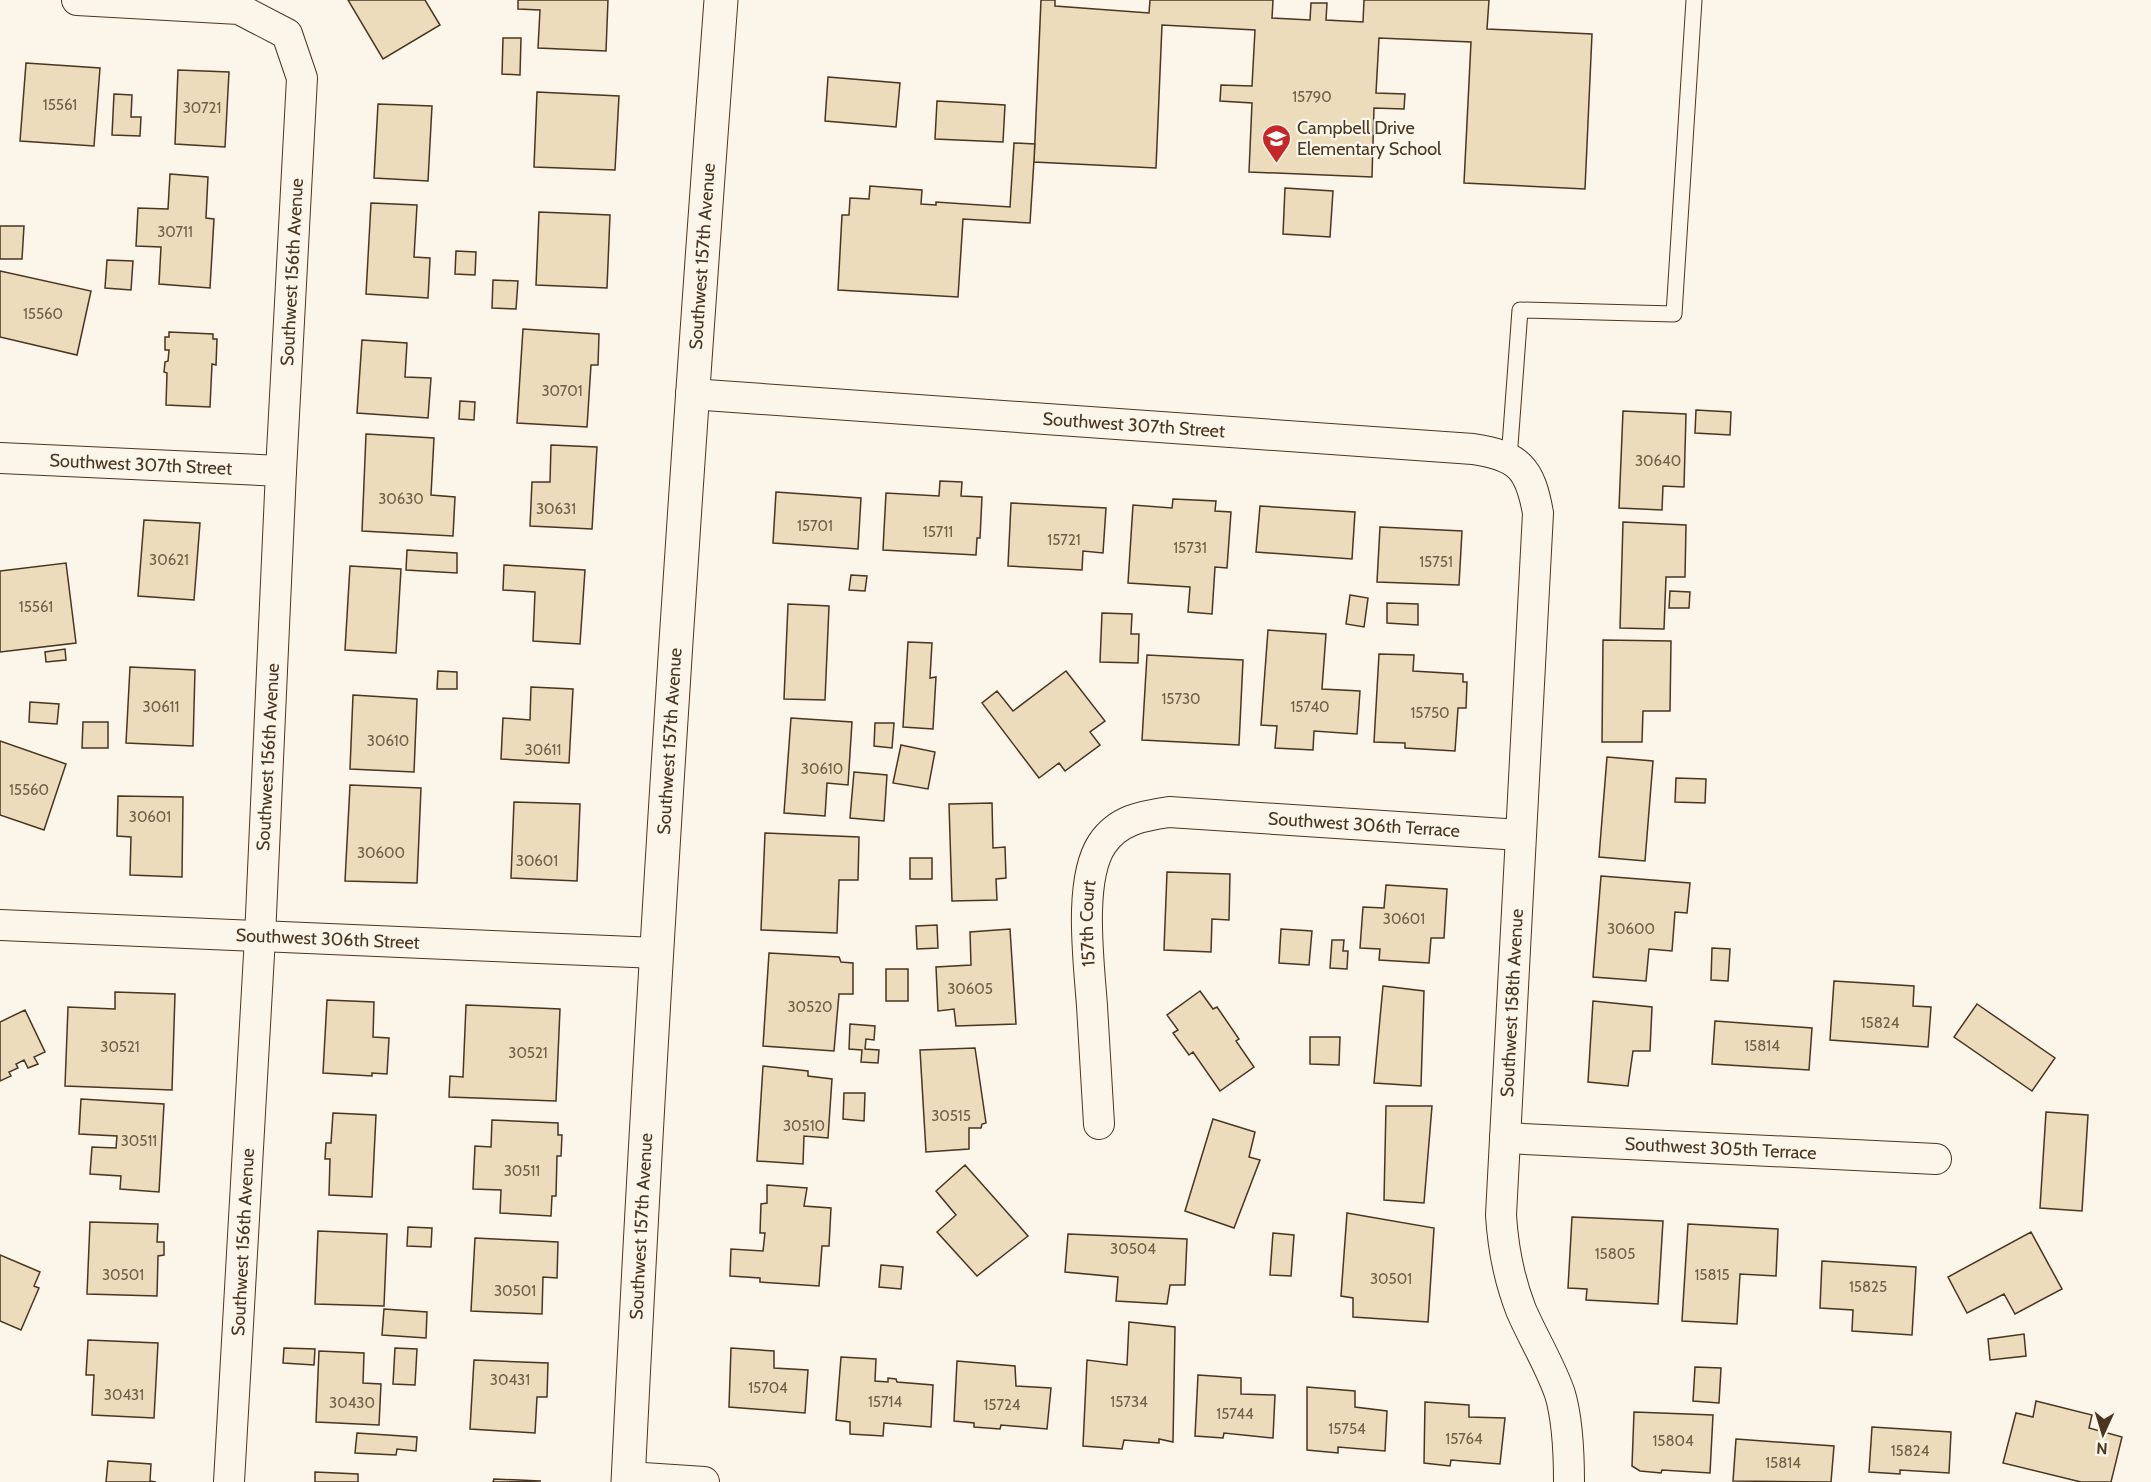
<svg xmlns="http://www.w3.org/2000/svg" width="2151" height="1482" font-family="Cabin,sans-serif">
	<style>
		.building { fill: #ecdcbc; stroke: #4a3520; stroke-width: 1.5 }
		.lines { fill: none; stroke-linecap: round; stroke-linejoin: round }
		.lane-casing { stroke: #4a3520; stroke-width: 17 }
		.street-casing { stroke: #4a3520; stroke-width: 32 }
		.secondary-casing { stroke: #4a3520; stroke-width: 35 }
		.lane { stroke: #fbf6e9; stroke-width: 15 }
		.street { stroke: #fbf6e9; stroke-width: 30 }
		.secondary { stroke: #fbf6e9; stroke-width: 33 }
		.labels { text-anchor: middle; stroke-width: 4.5; stroke-linejoin: round; paint-order: stroke }
		.number-label { font-size: 15px; fill: #725f47 }
		.poi-label { font-size: 18px; fill: #4a3520; stroke: #fbf6e9; text-anchor: start }
		.street-label { font-size: 18px; fill: #4a3520; stroke: #fbf6e9 }
	</style>
	<rect width="100%" height="100%" fill="#fbf6e9"/>
	<!-- building -->
	<path class="building" d="M348,0h77l15,25 -57,34z
		M518,0h90l-2,51 -68,-3 2,-38 -22,-1z
		M1041,0h14v6l94,7 1,-13h123l-1,18 38,2 1,-17h16l-1,17 37,2 1,-22h125l-2,29 105,5 -7,155 -121,-6 7,-141 -92,-4 -3,55 29,1 -1,15 -30,-1 -2,69 -123,-5 3,-69 -32,-2 1,-16 31,1 3,-56 -93,-5 -6,143 -122,-6z
		M503,38h18l-1,37 -18,-1z
		M26,63l74,5 -6,78 -74,-5z
		M178,70l51,2 -4,75 -50,-3z
		M828,77l72,6 -4,44 -71,-6z
		M537,92l82,4 -4,74 -81,-3z
		M114,94l18,1 -1,22h10l-1,19 -28,-1z
		M937,101l68,4 -2,37 -68,-3z
		M378,104l54,2 -4,75 -54,-3z
		M1014,143l21,1 -5,79 -67,-4 -5,78 -120,-7 4,-75h7l1,-17 19,1 1,-13 52,4 -1,14 15,1v-3l74,5z
		M170,174l38,3 -2,41 8,1 -4,69 -51,-4 2,-37 -25,-1 2,-38 30,1z
		M1285,188l48,3 -3,46 -47,-3z
		M371,203l46,2 -3,52 16,1 -2,40 -62,-4z
		M539,212l71,3 -3,73 -71,-3z
		M0,226h24l-2,33h-22z
		M456,251l20,1 -1,23 -20,-1z
		M107,260l26,1 -2,29 -26,-2z
		M0,271l91,20 -14,64 -77,-18z
		M493,280l25,1 -2,28 -24,-1z
		M523,329l76,5 -1,31h-7l-4,62 -70,-4z
		M169,332l44,2v5h4l-1,26 -4,-1 -2,43 -44,-2 1,-32 -3,-1 1,-10 3,-1 1,-11h-4v-13h4z
		M362,340l45,3 -2,34 26,1 -3,40 -71,-5z
		M460,401l15,1 -1,18 -15,-1z
		M1696,410l35,2 -1,23 -35,-2z
		M1623,411l63,3 -2,73 -21,-1 -1,24 -43,-2z
		M366,434l68,4 -3,57 24,2 -2,39 -91,-5z
		M551,445l46,2 -5,82 -62,-3 2,-44h18z
		M940,481l22,1 -1,14 21,1 -2,41h-3l-1,17 -93,-5 3,-57 53,3z
		M776,492l85,6 -3,51 -85,-6z
		M1173,499l43,2 -1,10 16,1 -4,56 -12,-1 -3,47 -24,-2 2,-25 -62,-4 5,-78 39,3z
		M1011,503l95,5 -3,45 -20,-2 -1,19 -74,-4z
		M1260,506l95,6 -3,47 -96,-7z
		M144,520l56,3 -6,77 -56,-4z
		M1623,522l63,3 -1,52h-19l-2,52 -44,-1z
		M1380,527l82,4 -3,54 -82,-3z
		M407,550l50,3v20l-51,-3z
		M66,563l10,80 -76,9v-81z
		M504,565l81,5 -5,74 -47,-3 2,-49 -32,-2z
		M350,566l51,3 -5,84 -51,-3z
		M851,575l16,1 -2,15 -16,-1z
		M1670,591l20,1 -1,16h-20z
		M1350,595l18,3 -4,29 -18,-3z
		M1387,603l31,1v21l-31,-2z
		M788,604l41,2 -4,94 -41,-1z
		M1102,613l30,1 -1,20h8l-1,29 -38,-1z
		M1268,630l58,4 -4,55 38,2 -3,43 -43,-3 -1,19 -38,-2 2,-22 -16,-1z
		M1603,640l68,1 -1,70h-27l-1,31h-40z
		M908,642l24,1 -2,35 6,-1 -3,52 -30,-2z
		M65,649l1,11 -20,2 -1,-10z
		M1379,654l35,1 -1,16 50,3v8h4l-1,26h-8l-3,43 -50,-3v-5l-31,-1z
		M1147,655l96,5 -4,85 -97,-5z
		M130,667l65,3 -2,76 -67,-3z
		M438,671l19,1v17h-20z
		M1066,671l39,50 -15,11 10,13 -35,26 -6,-8 -20,15 -57,-75 15,-12 16,20z
		M531,687l42,2 -4,74 -68,-4 2,-41 27,2z
		M353,695l64,4 -3,73 -64,-3z
		M30,702l29,2 -2,20 -28,-2z
		M791,718l61,4 -4,63 -21,-2 -2,33 -41,-3z
		M83,722h25v26h-26z
		M875,723h19l-2,25 -18,-2z
		M0,741l66,23 -22,66 -44,-15z
		M901,745l34,7 -7,37 -35,-6z
		M1607,757l46,4 -8,100 -46,-4z
		M854,772l33,3 -3,46 -34,-3z
		M1676,778l30,1 -1,24 -30,-1z
		M350,785l71,3 -4,95 -72,-2z
		M118,796l65,1 -1,80 -52,-2 1,-38 -14,-1z
		M514,802l66,2 -3,77 -66,-3z
		M992,803l1,45 12,-1 1,31 -10,1 1,21 -45,1 -3,-97z
		M765,833l94,4 -1,43h-19l-2,53 -76,-3z
		M910,858h22v21h-22z
		M1167,872l63,2 -1,46 -17,-1 -1,33 -47,-2z
		M1601,876l89,7 -3,30 -12,-1 -3,39 -23,-2 -3,32 -53,-4z
		M1386,885l61,4 -3,49h-13l-2,25 -50,-3 1,-11 -20,-1 3,-41 21,1z
		M937,925l1,23 -21,1 -1,-23z
		M1010,929l6,95 -60,2 -2,-17 -16,2 -2,-44 35,-2 -1,-33z
		M1281,929l31,2 -3,34 -30,-2z
		M1332,940h12l-1,11h5l-1,18 -17,-1z
		M1712,948l18,1 -2,32 -17,-1z
		M769,953l70,4 2,5 12,1v31h-14l-5,57 -71,-5z
		M886,969h22v32h-22z
		M1834,981l80,5 -1,20 18,1 -3,40 -98,-7z
		M1383,986l41,5 -3,95 -47,-3z
		M1200,991l13,18 4,-2 22,32 -3,2 18,26 -34,24 -27,-39 -4,3 -16,-22 5,-3 -11,-15z
		M115,992l60,2 -3,96 -107,-4 3,-79 47,2z
		M327,1000l47,2 -1,35 16,1 -2,36 -15,-1v3l-49,-3z
		M1593,1001l59,6 -2,44h-17l-5,35 -40,-4z
		M1977,1004l78,54 -23,33 -78,-54z
		M466,1005l94,4 -4,92 -107,-4 1,-21 13,1z
		M25,1010l20,42 -11,5 4,7 -10,4 -4,-8 -8,4 2,4 -9,4 2,4 -11,5v-59z
		M1715,1021l97,7 -3,42 -97,-6z
		M850,1024l25,2 -1,14 -8,-1 -1,10 14,1 -1,13 -17,-1 1,-12 -13,-1z
		M1310,1037h30l-1,28 -29,-1z
		M975,1048l11,75 -4,1 -1,4h-12v21l-43,3 -6,-102z
		M763,1066l45,5v5l24,3 -4,59 -24,-2 -1,28 -46,-3z
		M844,1093h21l-1,28 -21,-2z
		M81,1099l83,5 -5,88 -39,-3 1,-13 -31,-2 2,-27 24,1 1,-12 -38,-2z
		M1386,1106h46l-8,97 -40,-3z
		M2046,1112l42,3 -6,96 -42,-3z
		M333,1113l43,2 -4,82 -43,-2 1,-36h-5l1,-16h5z
		M1213,1119l42,13 -6,25 11,3 -26,68 -49,-17z
		M492,1120l66,3v12h4l-1,21h-4l-1,40h-4l-1,20 -51,-3 1,-23 -28,-1 2,-43 16,1z
		M965,1165l63,71 -51,40 -40,-44 19,-17 -20,-24z
		M767,1185l40,3 -3,18 27,2 -2,38h-7l-3,40 -59,-4v-4l-30,-2 1,-27 32,2 2,-18h-5l1,-29 6,-1z
		M1347,1213l87,15 -6,94 -75,-5v-19l-12,-2z
		M1572,1217l91,4 -5,83 -72,-4 1,-11 -19,-1z
		M90,1222l68,2 -1,18h7v13l-6,1 -1,40 -70,-2z
		M1688,1224l90,5 -2,47 -36,-2 -3,50 -55,-3z
		M408,1227l24,1 -1,19 -24,-1z
		M318,1231l69,3 -3,72 -69,-2z
		M2031,1232l31,57 -47,25 -11,-20 -37,19 -19,-36z
		M1273,1233l21,2 -3,41 -21,-1z
		M1068,1234l119,5 -2,46h-15l-3,19 -51,-3 2,-24 -53,-5z
		M475,1238l83,4 -1,36 -14,-1 -1,37 -71,-3z
		M0,1255l40,17 -6,14 5,2 -18,42 -21,-9z
		M1822,1261l94,6 -4,68 -60,-4 1,-21 -33,-2z
		M881,1265l22,2 -2,22 -22,-2z
		M384,1309l43,3 -1,26 -44,-3z
		M1129,1322l46,5 -2,115 -14,-3v4l-35,-3 -2,9 -39,-3 4,-86 40,5z
		M2024,1334l2,22 -36,4 -2,-21z
		M88,1340l70,3 -4,75 -62,-3 2,-40h-8z
		M284,1348l31,1 -1,16 -31,-2z
		M395,1348l22,1 -2,36 -22,-1z
		M731,1348l43,3v17l34,2 -3,43 -76,-6z
		M319,1351l45,2 -1,30 18,1 -2,41 -63,-3z
		M841,1357l35,2 -1,22 13,1v-4l8,1 1,3 36,3 -2,42 -47,-4 -1,13 -33,-2v-12l-14,-2z
		M474,1360l74,3 -1,34h-10l-2,36 -65,-4z
		M957,1361l58,5 1,20 35,2 -4,41 -46,-4 -1,4 -26,-2v-4l-20,-2z
		M1695,1367l26,1 -2,35 -26,-2z
		M1198,1375l43,3v16l34,1 -2,43 -49,-5 -1,5 -28,-2z
		M1307,1387l48,4v16l32,4 -2,40 -47,-4v6l-31,-3z
		M2036,1401l56,14 -3,13 33,9 -11,45h-30l-78,-19 13,-50 17,4z
		M1425,1402l44,3v12l36,1 -5,46 -49,-4 -1,6 -26,-3z
		M1634,1412l79,3 -3,58 -48,-3 -1,3 -21,-2 -8,-5z
		M1872,1427l79,5 -2,41 -49,-3v4l-31,-2z
		M357,1433l60,4 -1,14 -19,-2 -1,6 -41,-2z
		M1736,1439l98,7 -3,36 -98,-1z
		M108,1461l43,3 -1,17 6,1h-50z
		M315,1472l43,2v8h-43z
		M494,1479l47,2 -48,1z"/>
	<g class="lines">
		<defs>
			<path id="lane" d="M1509,459l11,-149 154,4 20,-314"/>
			<g id="street">
				<path d="M77,0l162,9 48,25 15,44 -21,393 -21,466 -31,545"/>
				<path id="s1" d="M691,394l782,55c46,7 57,19 65,64l-37,702c2,33 8,64 20,95 12,28 29,55 39,84 8,27 9,60 9,88"/>
				<path id="s2" d="M0,458l281,13"/>
				<path id="s3" d="M0,925l657,28"/>
				<path id="s4" d="M1099,1124c-2,-39 -5,-79 -7,-118 -3,-43 -14,-126 10,-162 16,-24 40,-28 67,-32l351,23"/>
				<path id="s5" d="M1505,1138l431,21"/>
				<path d="M628,1477l76,5"/>
			</g>
			<g id="secondary">
				<path id="s6" d="M628,1482c24,-494 56,-988 93,-1482"/>
			</g>
		</defs>
		<!-- lane casing -->
		<use href="#lane" class="lane-casing"/>
		<!-- street casing -->
		<use href="#street" class="street-casing"/>
		<!-- secondary casing -->
		<use href="#secondary" class="secondary-casing"/>
		<!-- lane -->
		<use href="#lane" class="lane"/>
		<!-- street -->
		<use href="#street" class="street"/>
		<!-- secondary -->
		<use href="#secondary" class="secondary"/>
	</g>
	<!-- icons -->
	<defs>
		<symbol id="school-pin" viewBox="-11 -11 22 30"><path d="M0 17L-7.5 6A9.5 9.5 0 1 1 7.5 6Z" fill="#c62828" stroke="#fbf6e9"/><path d="M0-5L7-2L0 1L-7-2ZM-4 1L0 2.5L4 1V4Q0 6-4 4Z" fill="#fff"/></symbol>
	</defs>
	<g fill-rule="evenodd">
		<use href="#school-pin" x="1260" y="122" width="33" height="45"/>
	</g>
	<g class="labels">
		<!-- number labels -->
		<g class="number-label">
			<text x="1312" y="102">15790</text>
			<text x="60" y="110">15561</text>
			<text x="202" y="113">30721</text>
			<text x="175" y="237">30711</text>
			<text x="43" y="319">15560</text>
			<text x="562" y="396">30701</text>
			<text x="1658" y="466">30640</text>
			<text x="401" y="504">30630</text>
			<text x="556" y="514">30631</text>
			<text x="815" y="531">15701</text>
			<text x="938" y="537">15711</text>
			<text x="1064" y="545">15721</text>
			<text x="1190" y="553">15731</text>
			<text x="169" y="565">30621</text>
			<text x="1436" y="567">15751</text>
			<text x="36" y="612">15561</text>
			<text x="1181" y="704">15730</text>
			<text x="161" y="712">30611</text>
			<text x="1310" y="712">15740</text>
			<text x="1430" y="718">15750</text>
			<text x="388" y="746">30610</text>
			<text x="543" y="755">30611</text>
			<text x="822" y="774">30610</text>
			<text x="29" y="795">15560</text>
			<text x="150" y="822">30601</text>
			<text x="381" y="858">30600</text>
			<text x="537" y="866">30601</text>
			<text x="1404" y="924">30601</text>
			<text x="1631" y="934">30600</text>
			<text x="970" y="994">30605</text>
			<text x="810" y="1012">30520</text>
			<text x="1880" y="1028">15824</text>
			<text x="1762" y="1051">15814</text>
			<text x="120" y="1052">30521</text>
			<text x="528" y="1058">30521</text>
			<text x="951" y="1121">30515</text>
			<text x="804" y="1131">30510</text>
			<text x="139" y="1146">30511</text>
			<text x="522" y="1176">30511</text>
			<text x="1133" y="1254">30504</text>
			<text x="1615" y="1259">15805</text>
			<text x="123" y="1280">30501</text>
			<text x="1712" y="1280">15815</text>
			<text x="1391" y="1284">30501</text>
			<text x="1868" y="1292">15825</text>
			<text x="515" y="1296">30501</text>
			<text x="510" y="1385">30431</text>
			<text x="768" y="1393">15704</text>
			<text x="124" y="1400">30431</text>
			<text x="885" y="1407">15714</text>
			<text x="1129" y="1407">15734</text>
			<text x="352" y="1408">30430</text>
			<text x="1002" y="1410">15724</text>
			<text x="1235" y="1419">15744</text>
			<text x="1347" y="1434">15754</text>
			<text x="1464" y="1444">15764</text>
			<text x="1673" y="1446">15804</text>
			<text x="1910" y="1456">15824</text>
			<text x="1783" y="1468">15814</text>
		</g>
		<!-- poi labels -->
		<g class="poi-label">
			<text x="1297" y="134">Campbell Drive<tspan x="1297" dy="21">Elementary School</tspan></text>
		</g>
		<!-- street labels -->
		<g class="street-label">
			<text dy="6" stroke="none"><textPath href="#s6" startOffset="1228">Southwest 157th Avenue</textPath></text>
			<text transform="translate(292 272) rotate(-87)" y="6">Southwest 156th Avenue</text>
			<text dy="6" stroke="none"><textPath href="#s1" startOffset="444">Southwest 307th Street</textPath></text>
			<text dy="6" stroke="none"><textPath href="#s2" startOffset="141">Southwest 307th Street</textPath></text>
			<text dy="6" stroke="none"><textPath href="#s6" startOffset="742">Southwest 157th Avenue</textPath></text>
			<text transform="translate(268 757) rotate(-87)" y="6">Southwest 156th Avenue</text>
			<text dy="6" stroke="none"><textPath href="#s4" startOffset="555">Southwest 306th Terrace</textPath></text>
			<text dy="6" stroke="none"><textPath href="#s4" startOffset="201">157th Court</textPath></text>
			<text dy="6" stroke="none"><textPath href="#s3" startOffset="328">Southwest 306th Street</textPath></text>
			<text transform="translate(1512 1003) rotate(-87)" y="6">Southwest 158th Avenue</text>
			<text dy="6" stroke="none"><textPath href="#s5" startOffset="216">Southwest 305th Terrace</textPath></text>
			<text dy="6" stroke="none"><textPath href="#s6" startOffset="256">Southwest 157th Avenue</textPath></text>
			<text transform="translate(243 1242) rotate(-87)" y="6">Southwest 156th Avenue</text>
		</g>
	</g>
	<!-- north arrow -->
	<g transform="translate(2103 1434) rotate(184)" stroke="#fbf6e9" stroke-width="4.5" paint-order="stroke">
	<path d="M0-4.5L10 22L0 15L-10 22Z" fill="#4a3520"/>
	<text y="-9" font-size="16" font-weight="bold" text-anchor="middle" fill="#4a3520">N</text>
	</g>
</svg>
